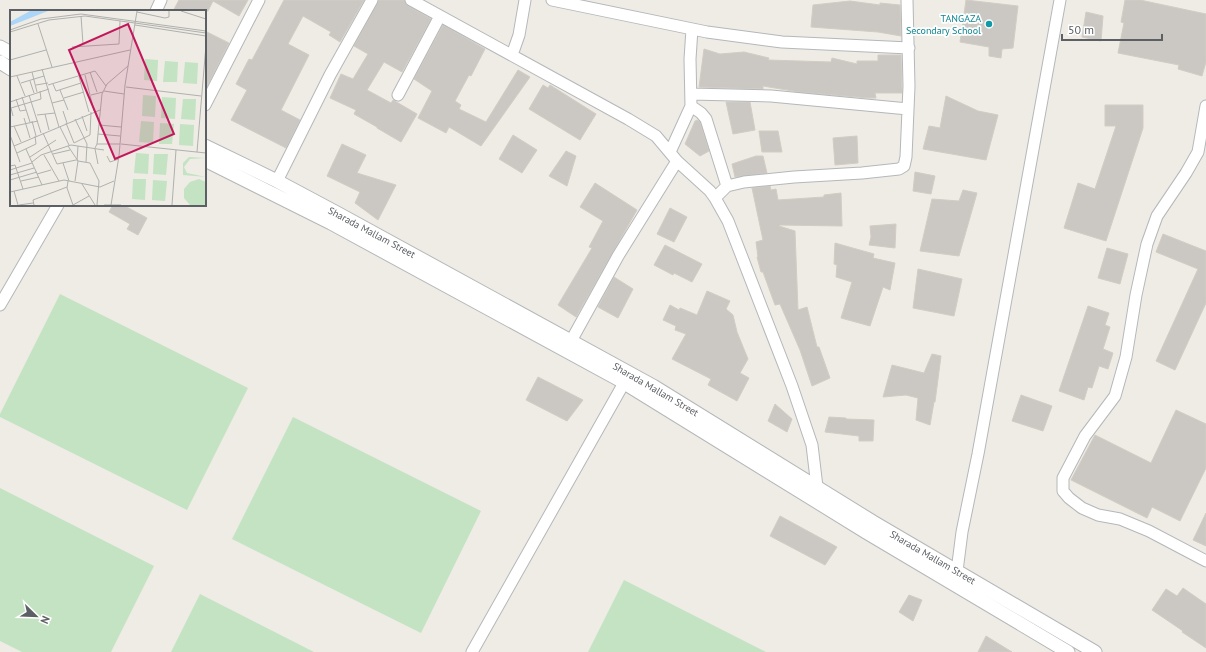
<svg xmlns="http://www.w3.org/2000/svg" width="1206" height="652" font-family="'PT Sans',sans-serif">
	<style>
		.green { fill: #c3e3c3 }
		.building { fill: #cbc8c4; stroke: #d2cdc3 }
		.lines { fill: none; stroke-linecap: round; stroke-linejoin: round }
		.minor-casing { stroke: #b5b7ba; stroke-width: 13 }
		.tertiary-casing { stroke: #b5b7ba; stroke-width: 15 }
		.minor { stroke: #fff; stroke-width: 11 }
		.tertiary { stroke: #fff; stroke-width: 13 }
		.culture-dot { fill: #0f9aa8; stroke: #fff; stroke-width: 1.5 }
		.labels { text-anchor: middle; stroke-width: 3.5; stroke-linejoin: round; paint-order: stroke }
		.culture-label { font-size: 10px; fill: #0d838f; stroke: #fff; text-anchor: end }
		.street-label { font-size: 10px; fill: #5c6064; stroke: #fff }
		.inset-road { fill: none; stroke: #b0b0ad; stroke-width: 1 }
		.view { fill: #c2185b; fill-opacity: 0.15; stroke: #c2185b; stroke-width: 2 }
		.inset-edge { fill: none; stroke: #5c6064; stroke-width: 2 }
	</style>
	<rect width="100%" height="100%" fill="#eeece5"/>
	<!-- green -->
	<path class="green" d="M60,294l188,94 -61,122 -187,-93v-3z
		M293,417l188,94 -60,122 -189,-94z
		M0,488l154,78 -43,86h-89l-22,-11z
		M624,580l142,72h-178z
		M200,594l114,58h-143z"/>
	<!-- building -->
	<path class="building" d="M179,0h69l-9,16 -26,-15 -5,10h-35z
		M284,0h80l-24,42 -11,-7 2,-3 -28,-16 -15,28 21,11 -28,55 19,10 -14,28 -55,-28 16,-30 -11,-6 13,-25 3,1z
		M379,0h25l4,6 23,13 -29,53 -18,-10 -17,28 24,13 2,-3 24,14 -16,28 -24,-14v-1l-23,-13 2,-4 -26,-12 11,-24 12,5 15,-25 -14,-8z
		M966,0l52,6 -5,42 -11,1 -1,9 -12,-2v-9l-29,-5z
		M1125,0h15l66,14v48l-4,14 -24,-7 1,-4 -61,-12 6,-30 -3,-1z
		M850,1l30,4v-2l20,2 1,31 -23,-4 -67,-5 2,-22z
		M1086,12l17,4 -2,25 -19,-4z
		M443,25l42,24 -14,27 -2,-1 -14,26 6,4 -2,4 27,13 32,-52 12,7 -49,69 -32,-19 -3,6 -28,-15 14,-27 -18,-12z
		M205,31l24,12 -24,47z
		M704,49l16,5 24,-2 25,6 -1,2 63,2 1,-4 25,6v-3h21v-6h23l1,38h-27l1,5h-7l-70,-6 -36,-6v3l-64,-2z
		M543,85l5,3 2,-3 46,29 -16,26 -51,-31z
		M946,96l32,15 20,4 -12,45 -63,-11 6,-23 11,2z
		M726,102h24l5,28 -22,4z
		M1105,105h38v23l-37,113 -42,-13 14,-45 17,6 21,-63h-11z
		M697,120l3,2 9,29 -9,5 -15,-12 10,-23z
		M759,131h19l4,21h-20z
		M513,135l24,15 -15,23 -23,-14z
		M857,136l1,27 -23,2 -2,-27z
		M342,144l24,11 -9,18 39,12 -18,35 -23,-17 5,-11 -33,-16z
		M566,151l10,5 -9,30 -18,-10z
		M756,156h7l4,17 -32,4 -3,-13z
		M915,172l20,4 -4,18 -18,-3z
		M595,183l42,27 -61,107 -18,-12 34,-57 -3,-1 14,-26 -23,-14z
		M770,186l1,4 5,-1 2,11 46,-3v-2l17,-2 1,33 -62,-1 -1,1 16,5 3,79 9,-3 10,40h2l11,31 -18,8 -12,-36 -20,-46 -5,1 -12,-33h-2l-4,-15h1l-2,-15 7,-2 -11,-52z
		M963,190l14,3 -18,63 -39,-5 12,-52 27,2z
		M113,205h10l24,13 -9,17 -11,-6 3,-5 -21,-12z
		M670,208l17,9 -13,25 -17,-8z
		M896,224l-1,24 -26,-3 2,-8 -1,-11z
		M1163,234l43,17v52l-31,67 -19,-9 42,-92 -42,-17z
		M835,243l39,11 -1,4 22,5 -5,27 -7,-3 -13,39 -29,-8 11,-36 -16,-5 1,-12 -3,-1z
		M665,245l37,19 -10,18 -18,-9 -1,2 -19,-10z
		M1107,248l21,6 -8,30 -22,-6z
		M918,269l44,10 -8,37 -41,-8z
		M614,277l19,12 -15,29 -20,-11z
		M707,291l23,10 -4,8 7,6 4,17 11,27 -8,14 9,5 -12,23 -29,-16 3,-6 -39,-20 14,-25 -11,-4 1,-4 -13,-6 7,-15 9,5 1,-2 17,7z
		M1088,306l21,7 -4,12 5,2 -7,22 10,4 -5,16 -9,-3 -7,22 -4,-1 -4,13 -25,-9z
		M932,354l9,2 -6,46h-1l-4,23 -14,-5 2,-22 -12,-3 -23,2 9,-32 32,8z
		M538,377l45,23 -16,21 -41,-21z
		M1021,395l31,11 -9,25 -31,-10z
		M775,404l17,15 -5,13 -19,-11z
		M1176,410l30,14v44l-26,53 -28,-14 -5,11 -76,-38 24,-45 56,28z
		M829,417l17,1v1l28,1 -1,21h-14v-5l-34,-4z
		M1206,513v33l-13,-6z
		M780,516l57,31 -12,18 -55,-29z
		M1183,588l23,16v44l-24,-16 1,-1 -31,-21 14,-21 11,7z
		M909,595l13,5 -9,21 -14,-9z
		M986,636l26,16h-34z"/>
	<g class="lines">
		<defs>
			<path id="minor" d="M411,0l217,119 28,17 21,25 33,30 5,7 13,23 64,165 20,59 5,42 -4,6
				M552,0l155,32 75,10 127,6
				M156,11l5,-11
				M512,55l7,-20 6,-35
				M691,94l80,2 137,13
				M398,95l42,-79
				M205,105l54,-105
				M691,106l10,7 5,6 21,67
				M1206,106l-8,46 -12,21 -29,43 -10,28 -11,51 -10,62 -11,39 -30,40 -22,42v13l6,7 13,10 16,7 22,4 29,12 57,30
				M670,152l21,-46 -1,-47 2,-30
				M277,181l53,-106 42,-75
				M715,198l12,-12 17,-4 50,-5 68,-4 37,-4 5,-3 2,-9 3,-71 -2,-86
				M0,305l58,-100
				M571,341l47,-85 59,-95
				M953,577l4,-6 5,-39 16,-78 82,-454
				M472,652l152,-269"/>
			<path id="tertiary" d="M0,47l11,6
				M0,62l11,7
				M205,146l72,35 60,32 316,173 220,136 222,130
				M205,160l126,63 287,156 248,153 202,120"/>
		</defs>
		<!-- minor casing -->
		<use href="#minor" class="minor-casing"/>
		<!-- tertiary casing -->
		<use href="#tertiary" class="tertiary-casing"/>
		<!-- minor -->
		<use href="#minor" class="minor"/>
		<!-- tertiary -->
		<use href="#tertiary" class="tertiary"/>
	</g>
	<!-- markers -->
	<circle class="culture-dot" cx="989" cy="24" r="4"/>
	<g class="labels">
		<!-- culture labels -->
		<g class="culture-label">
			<text x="981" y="22">TANGAZA<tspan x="981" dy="12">Secondary School</tspan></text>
		</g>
		<!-- street labels -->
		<g class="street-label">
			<text transform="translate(372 232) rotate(28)" y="4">Sharada Mallam Street</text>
			<text transform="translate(656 389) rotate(30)" y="4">Sharada Mallam Street</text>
			<text transform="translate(933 557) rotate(30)" y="4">Sharada Mallam Street</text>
		</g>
	</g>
	<!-- overview -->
	<g transform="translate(10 10)">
		<rect width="196" height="196" fill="#eeece5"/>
		<path d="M135,49l13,1 -1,21 -13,-1zM155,51l13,1 -1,20h-14zM175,52l13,1 -1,21 -14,-1zM133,85l13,1 -1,21 -13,-1zM152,87l14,1 -1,21 -14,-1zM173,89h13l-1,21 -14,-1zM131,111l13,1 -1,21 -14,-1zM150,113l14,1 -2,20h-13zM170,114l14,1 -1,21 -14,-1zM126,143l13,1 -1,20 -14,-1zM144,144h14l-2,21 -13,-1zM179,147l17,1 -16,1 -6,8 3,6 19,4 -23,-2v-12zM123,169h13l-1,21 -13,-1zM189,169l7,3v23h-16l-6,-7v-9l6,-7zM143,170l14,1 -2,20 -13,-1z" fill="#c3e3c3"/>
		<path d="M20,1h18l-38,15v-4z" fill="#abd6f8"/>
		<path class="inset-road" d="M171,1l25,8M127,2l28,6 4,-1v-6M71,6l2,28M28,14l14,43M125,15l71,11M0,20l31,-11 40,-5 125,17M0,22l39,-12 36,-4 121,17M62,37l47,-3 1,-23M0,50l36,-10M32,59l17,58M22,62l5,20M80,62l7,20M75,65l9,36M7,66l8,20M0,67l120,-27M69,67l10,35M20,71l4,12M11,73l23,-7M43,74l3,7 25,-8M26,75l12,-2M38,75l47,-14 11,15M116,77l75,9M50,80l8,20M94,81l20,3M19,85l12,38M81,85l12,-3M12,87l8,25M54,88l20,-6M6,89l4,12 6,-1M0,92l39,-13M42,93l12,-3M53,101l4,12M35,104l4,16M27,105l18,-2M3,106l-2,-8 30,-9 -1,-8M72,106l5,15M14,108l6,20M65,109l12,25 -1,18M22,111l4,15M56,113l8,20M89,115l22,2M4,116l7,16M0,117l28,-6M50,117l9,18M33,123l14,31 19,-4M88,124l22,2M0,125l10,27M64,133l16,-8 1,-23M87,134h23M111,134l85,9M4,136l86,-36M58,136l10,15 -3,20M85,138l2,-4 5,-50 5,-10 21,-18M16,139l16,36M85,139l3,15M187,142l9,-107M7,143l19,-9 -1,-8M43,144l17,-4M34,145l15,26M97,146l3,6 9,-3M20,147l26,-17M67,151l1,-15M68,151l12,2 9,18 -2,24M22,152l9,-7 30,-10 33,5M53,153l6,18M0,156l5,-1 8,24M0,160l22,-7M27,164l14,-4M0,165l24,-7M0,170l27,-8M11,171l18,-4M58,171l-1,7 6,17M72,174l13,21M4,181l4,14M0,182l54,-12 36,7 14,-6M9,195l14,-2M24,195l-1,-5 34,-13M63,195l16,-9M94,195h17M101,195l8,-49 6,-71 12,-74M162,195l4,-55"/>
		<path class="view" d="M118,14l46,110 -59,25 -46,-109z"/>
		<rect width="196" height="196" class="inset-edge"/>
	</g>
	<!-- north arrow -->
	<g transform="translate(36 616) rotate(113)" stroke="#ffffff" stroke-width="3" paint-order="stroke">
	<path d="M0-3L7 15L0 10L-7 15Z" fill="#5c6064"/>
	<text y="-6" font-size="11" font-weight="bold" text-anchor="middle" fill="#5c6064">N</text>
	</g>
	<!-- scale -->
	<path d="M1062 34v6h100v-6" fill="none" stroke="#5c6064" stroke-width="2"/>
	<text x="1068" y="34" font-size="12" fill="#5c6064" stroke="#ffffff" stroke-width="3" paint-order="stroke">50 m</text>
</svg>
